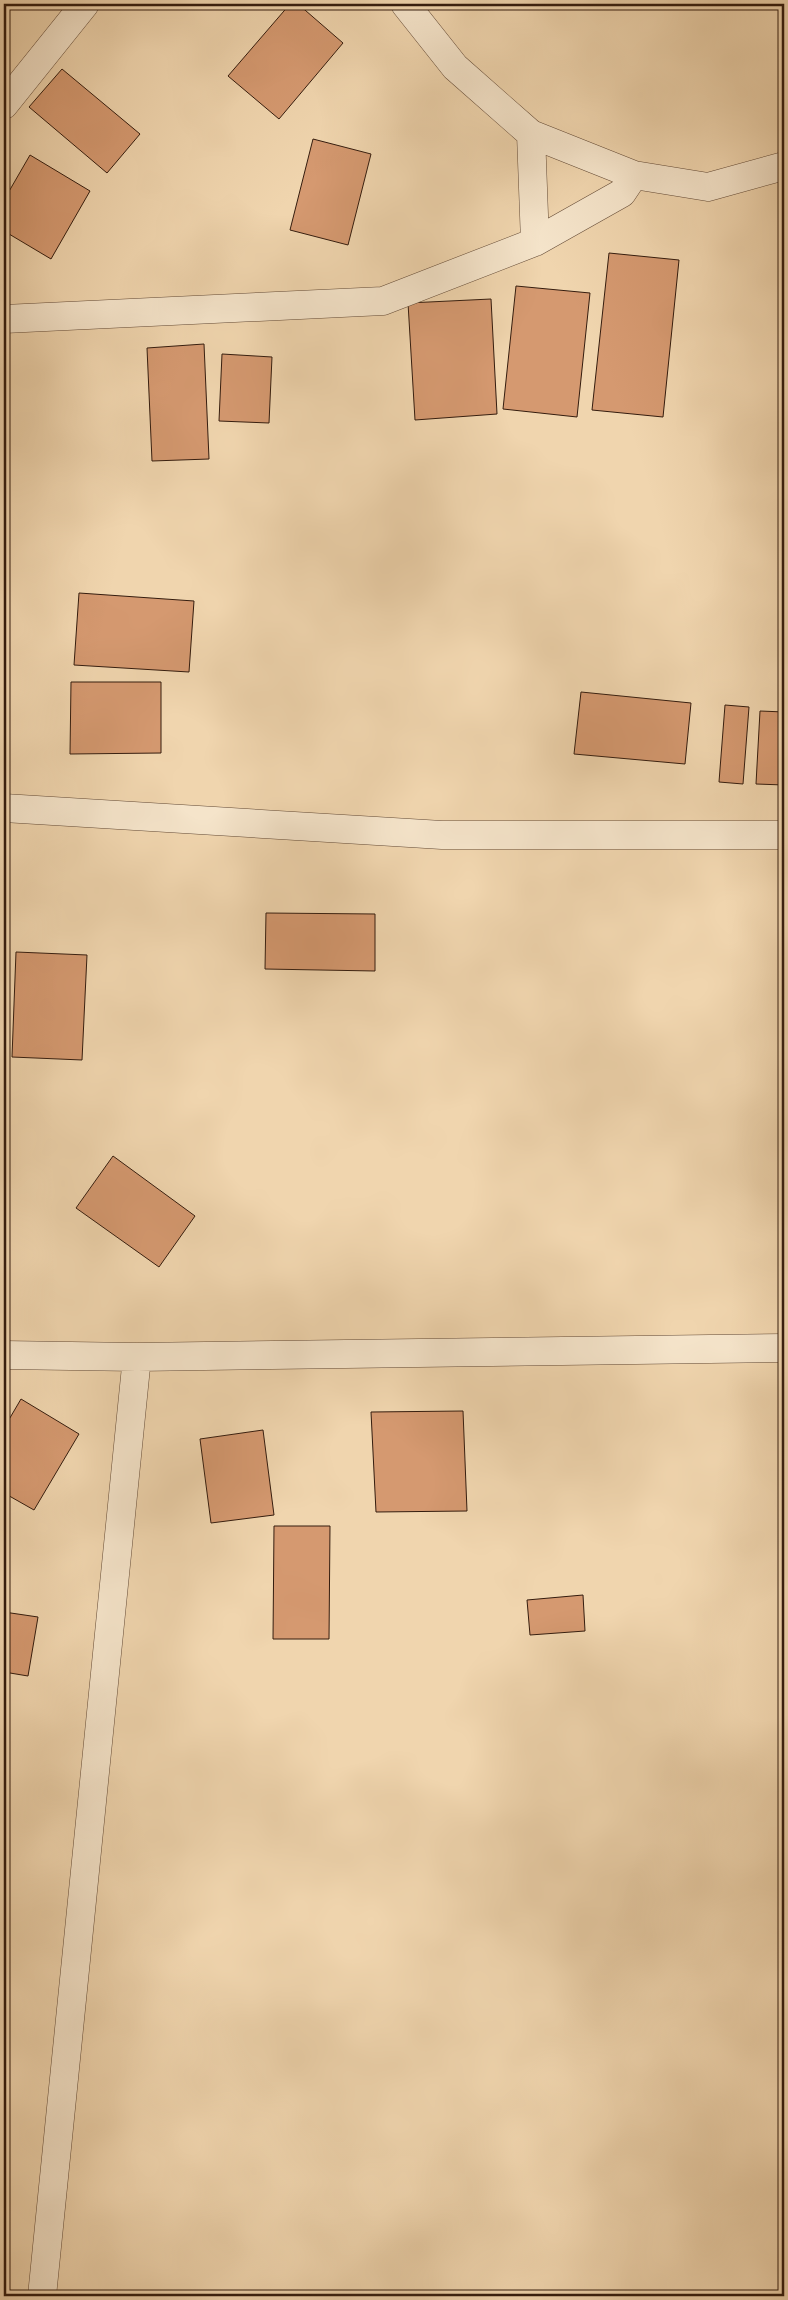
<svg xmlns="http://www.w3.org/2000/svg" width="788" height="2300" font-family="'IM FELL English',serif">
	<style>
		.building { fill: #d59970; stroke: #341c0e }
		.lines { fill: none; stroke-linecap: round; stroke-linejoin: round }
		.minor-casing { stroke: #634a36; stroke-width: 29 }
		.minor { stroke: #f5e4ca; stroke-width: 28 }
	</style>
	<rect width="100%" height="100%" fill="#f0d5ae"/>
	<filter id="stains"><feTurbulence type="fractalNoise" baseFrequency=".004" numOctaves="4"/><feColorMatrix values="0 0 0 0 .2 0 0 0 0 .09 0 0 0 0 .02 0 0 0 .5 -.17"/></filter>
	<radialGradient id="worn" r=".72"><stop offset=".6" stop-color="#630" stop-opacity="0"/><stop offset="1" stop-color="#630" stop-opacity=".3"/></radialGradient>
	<!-- building -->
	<path class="building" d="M290,4h8l45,39 -64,76 -51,-43z
		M62,69l78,65 -33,39 -78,-66z
		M313,139l58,15 -23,91 -58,-15z
		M30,155l60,36 -39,68 -47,-28v-31z
		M609,253l70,7 -16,157 -71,-7z
		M516,286l74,7 -13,124 -74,-8z
		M491,299l6,115 -82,6 -7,-117z
		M204,344l5,115 -57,2 -5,-113z
		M222,354l50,3 -3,66 -50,-2z
		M79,593l115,8 -5,71 -115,-7z
		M71,682h90v71l-91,1z
		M581,692l110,11 -6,61 -111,-10z
		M725,705l24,2 -6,77 -24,-2z
		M760,711l24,1v73l-28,-1z
		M266,913l109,1v57l-110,-2z
		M16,952l71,3 -5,105 -70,-3z
		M113,1156l82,60 -36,51 -83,-59z
		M21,1399l58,35 -45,76 -30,-17v-65z
		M463,1411l4,100 -91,1 -5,-100z
		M263,1430l11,85 -63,8 -11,-84z
		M274,1526h56l-1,113h-56z
		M583,1595l2,36 -55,4 -3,-35z
		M4,1612l34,5 -10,59 -24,-4z"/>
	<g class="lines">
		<defs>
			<path id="minor" d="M405,4l50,63 76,67 4,108
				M4,105l81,-101
				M531,134l103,41
				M4,319l379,-18 152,-59 87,-49 12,-18 74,12 76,-21
				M4,808l438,27h342
				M4,1355l133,2 647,-9
				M42,2296l95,-939"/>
		</defs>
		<!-- minor casing -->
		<use href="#minor" class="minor-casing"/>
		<!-- minor -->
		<use href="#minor" class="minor"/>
	</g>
	<!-- margin -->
	<rect width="788" height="2300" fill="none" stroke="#f0d5ae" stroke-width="20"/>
	<rect x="5" y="5" width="778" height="2290" fill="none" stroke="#341c0e" stroke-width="2.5"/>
	<rect x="10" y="10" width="768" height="2280" fill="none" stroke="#341c0e"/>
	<rect width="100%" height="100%" filter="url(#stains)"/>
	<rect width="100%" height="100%" fill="url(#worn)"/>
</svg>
